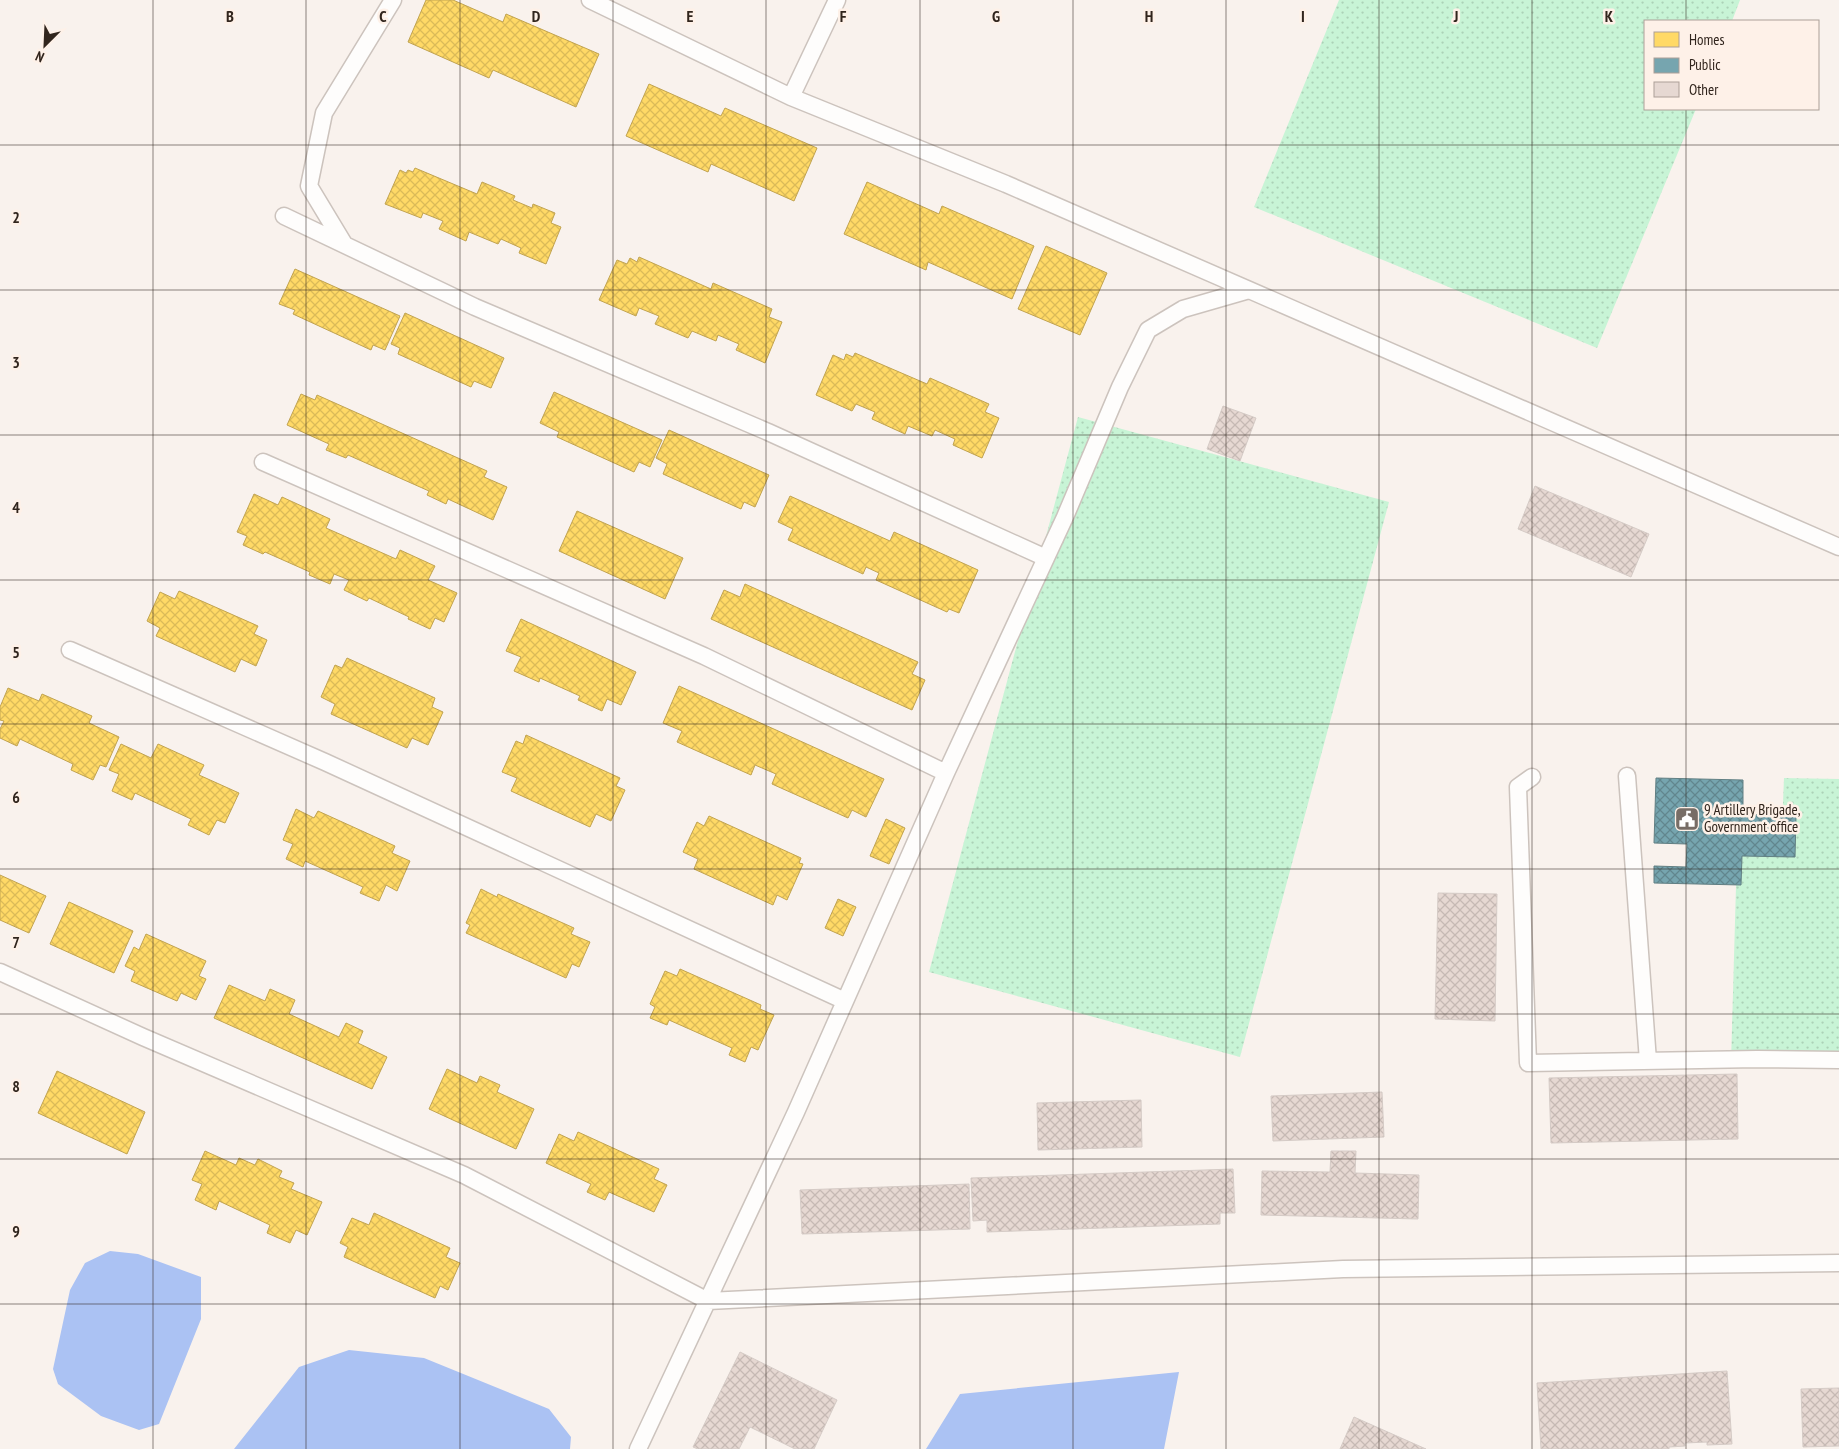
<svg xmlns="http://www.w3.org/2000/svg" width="1839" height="1449" font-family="'PT Sans Narrow',sans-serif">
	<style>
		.grass { fill: url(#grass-dots) }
		.water { fill: #abc2f3 }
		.homes { fill: url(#homes-cross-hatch); stroke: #c1a350 }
		.public { fill: url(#public-cross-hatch); stroke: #617f83 }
		.building { fill: url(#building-cross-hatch); stroke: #d5cbc6 }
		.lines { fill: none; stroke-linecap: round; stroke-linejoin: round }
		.service-casing { stroke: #ccc3bd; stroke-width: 19 }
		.service { stroke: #fefdfc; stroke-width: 16 }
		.grid { fill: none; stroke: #31251d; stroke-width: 1; stroke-opacity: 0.55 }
		.labels { text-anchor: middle; stroke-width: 5; stroke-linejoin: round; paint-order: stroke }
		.poi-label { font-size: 15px; fill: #31251d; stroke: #fef1e8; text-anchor: start }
		.grid-label { font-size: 16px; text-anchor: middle; font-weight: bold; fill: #31251d; stroke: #fef1e8; stroke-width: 5; stroke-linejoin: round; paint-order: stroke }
	</style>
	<defs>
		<pattern id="grass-dots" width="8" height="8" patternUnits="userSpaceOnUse" patternTransform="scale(1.25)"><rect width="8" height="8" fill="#c8f4d6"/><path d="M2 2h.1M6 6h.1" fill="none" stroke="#acd1b7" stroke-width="1.8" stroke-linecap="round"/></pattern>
		<pattern id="homes-cross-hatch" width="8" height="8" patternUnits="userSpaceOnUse" patternTransform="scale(1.25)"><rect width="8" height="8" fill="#ffd966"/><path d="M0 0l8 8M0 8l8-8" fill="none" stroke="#dbba58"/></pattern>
		<pattern id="public-cross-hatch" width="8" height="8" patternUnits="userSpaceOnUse" patternTransform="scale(1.25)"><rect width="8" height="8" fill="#76a5af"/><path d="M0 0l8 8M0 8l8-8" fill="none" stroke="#61868e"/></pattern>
		<pattern id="building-cross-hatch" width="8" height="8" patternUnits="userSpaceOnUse" patternTransform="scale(1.25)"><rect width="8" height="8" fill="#e6d8d2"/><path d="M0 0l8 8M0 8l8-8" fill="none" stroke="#c6b9b4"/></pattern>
	</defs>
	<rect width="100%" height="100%" fill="#f9f2ed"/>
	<!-- grass -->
	<path class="grass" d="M1339,0h401l-8,21h-87v88h51l-99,239 -343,-141z
		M1078,417l311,85 -149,555 -311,-85z
		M1784,778l55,1v288l-108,-4 6,-212 44,1z"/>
	<!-- water -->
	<path class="water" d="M110,1251l28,3 63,23v42l-42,105 -20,6 -38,-14 -43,-32 -5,-15 17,-79 15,-27z
		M349,1350l75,8 125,51 22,28 -1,12h-336l65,-82z
		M1179,1372l-15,77h-238l34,-55z"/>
	<!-- homes -->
	<path class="homes" d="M426,0h27l50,22 3,-8 93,40 -23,53 -83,-37 -4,8 -81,-36z
		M649,84l72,32 4,-8 92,40 -23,53 -83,-37 -3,8 -82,-36z
		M415,168l62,26 5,-12 33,14 -2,4 19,8 1,-4 22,9 -4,10 10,4 -15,37 -27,-11 2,-5 -20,-9 -3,5 -29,-12 -3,9 -27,-12 4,-8 -20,-8 -2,5 -36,-14 15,-34 6,3 2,-3 5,2z
		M867,182l72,32 3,-8 92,40 -22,53 -84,-37 -2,8 -82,-36z
		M1046,246l61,27 -27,62 -62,-26z
		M639,257l72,32 2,-6 59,26 -3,8 13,5 -17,41 -29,-13 3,-6 -21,-9 -2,6 -24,-10 -4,7 -33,-14 4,-8 -20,-8 -3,8 -37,-16 18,-40 10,4 3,-6 7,4z
		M295,269l105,47 -15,34 -12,-5 -2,5 -78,-36 2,-4 -16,-6z
		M405,313l99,45 -13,30 -17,-7 -3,6 -73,-33 2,-6 -9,-4z
		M855,353l72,31 3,-6 59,26 -4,8 14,6 -17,40 -29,-13 2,-6 -20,-9 -3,6 -24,-10 -3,8 -33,-15 3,-7 -19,-8 -4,7 -36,-16 17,-40 11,5 2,-6 7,3z
		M554,392l108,48 -12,27 -11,-5 -5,10 -77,-35 2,-5 -19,-9z
		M301,394l14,6 2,-5 170,76 -3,6 23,10 -14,33 -45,-21 -2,5 -19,-9 2,-4 -81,-36 -2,3 -20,-8 3,-6 -42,-19z
		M669,430l100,45 -14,32 -11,-5 -3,7 -78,-35 4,-10 -11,-6z
		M254,494l24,11 4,-8 48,22 -4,9 70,31 4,-9 35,16 -7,14 29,13 -13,29 -9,-4 -5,11 -22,-10 1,-2 -40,-19 -2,3 -23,-11 5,-10 -15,-6 -4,10 -21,-9 1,-3 -45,-20 -2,2 -20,-9 4,-9 -10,-4z
		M790,496l100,45 4,-9 84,38 -19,43 -10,-4 -2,3 -71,-32 3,-7 -13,-6 -3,7 -75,-34 5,-11 -15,-7z
		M577,511l106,47 -18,41 -106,-48z
		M745,584l173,78 -6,12 13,6 -13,30 -201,-91 13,-29 16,7z
		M179,591l79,35 -4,8 13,6 -11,26 -15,-7 -6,13 -79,-36 4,-8 -13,-7 13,-29 15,7z
		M521,619l115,53 -15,33 -14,-6 -5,12 -24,-11 2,-4 -40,-18 -1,4 -25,-11 7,-14 -15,-6z
		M347,658l88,40 -3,9 11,5 -15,33 -16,-7 -5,10 -76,-34 4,-10 -14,-7 14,-32 7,3z
		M679,686l205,93 -18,38 -14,-7 -4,8 -76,-34 4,-10 -21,-9 -4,10 -74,-33 5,-11 -19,-8z
		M8,688l31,13 3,-7 50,22 -3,7 30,14 -13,30 -6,-2 -7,15 -22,-10 2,-6 -53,-25 -3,7 -17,-8v-9l4,-8 -4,-1v-13z
		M526,735l94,43 -4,8 9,4 -14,31 -15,-7 -6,13 -79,-36 6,-13 -15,-6 14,-31 7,3z
		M121,744l30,14 7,-14 46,21 -5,10 40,18 -14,30 -8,-3 -8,15 -21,-10 3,-6 -56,-26 -3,7 -20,-9 7,-17 -10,-4z
		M296,809l18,9 4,-7 77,35 -3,7 18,8 -13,30 -11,-6 -7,16 -19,-8 3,-6 -58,-26 -2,6 -17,-8 7,-15 -10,-4z
		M709,816l92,42 -2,5 4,1 -16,36 -10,-5 -4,10 -79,-36 4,-10 -15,-7 14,-30 7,4z
		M886,819l19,9 -16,36 -19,-8z
		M0,875l46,21 -17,37 -29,-13z
		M481,889l16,8 1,-3 76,34 -3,6 19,8 -11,25 -7,-3 -6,14 -100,-45 4,-8 -4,-2z
		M838,899l18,8 -13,29 -18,-8z
		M69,902l64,29 -19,42 -64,-29z
		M146,934l60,27 -7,15 7,3 -10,21 -15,-7 -4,8 -46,-20 4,-10 -10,-5 9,-19 5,3z
		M680,969l81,36 -1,4 14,6 -16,35 -7,-3 -6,15 -16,-7 3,-7 -63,-28 -2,5 -17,-7 5,-11 -5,-3 15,-33 12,5z
		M229,985l36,16 5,-12 25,11 -6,14 50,23 7,-14 17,8 -5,12 29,14 -15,32 -158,-71z
		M447,1069l30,14 3,-7 20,9 -3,7 37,17 -18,40 -87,-40z
		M57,1071l88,41 -18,42 -89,-41z
		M578,1132l81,37 -5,10 13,6 -13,27 -45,-20 -4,8 -18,-8 4,-8 -45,-21 13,-29 15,7z
		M205,1151l31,14 3,-7 16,7 3,-6 24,12 -3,6 15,6 -3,6 31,13 -15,33 -11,-5 -6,13 -23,-10 3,-8 -51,-24 -3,9 -21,-10 7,-16 -10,-4z
		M374,1213l76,35 -4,9 14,6 -12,27 -8,-4 -5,12 -91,-41 4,-10 -8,-4 12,-25 17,7z"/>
	<!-- public -->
	<path class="public" d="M1656,778l87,2v34l53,2 -1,41 -53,-1 -1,29 -87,-2v-17l32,1 1,-23 -33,-1z"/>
	<!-- building -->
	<path class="building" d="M1223,406l33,12 -16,43 -33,-12z
		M1535,486l114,48 -18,43 -113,-48z
		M1438,893l59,1 -2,127 -60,-2z
		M1737,1074l1,65 -187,4 -2,-65z
		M1382,1092l2,45 -111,4 -2,-45z
		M1141,1100l1,47 -104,3 -1,-47z
		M1331,1151h25l-1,22 64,2 -1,44 -157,-4 1,-44 68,1z
		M1233,1169l2,44h-15v11l-233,8v-12l-14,1 -2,-43z
		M969,1184l1,45 -168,5 -2,-44z
		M740,1352l97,48 -23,49h-19l-45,-22 -11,22h-41l-5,-2z
		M1727,1371l5,73 -25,1v-3l-22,1v3l-16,1v2h-128l-4,-66z
		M1839,1388v58l-36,1 -2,-58z
		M1354,1417l72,32h-86z"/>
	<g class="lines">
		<defs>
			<path id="service" d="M590,0l201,97 215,87 833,363
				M791,97l46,-97
				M284,216l191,91 293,125 278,126
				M344,244l-35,-58 15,-73 69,-113
				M263,462l441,194 242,117
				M70,650l255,112 520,239
				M1627,776l21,285
				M1532,777l-14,10 10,276 229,-4 82,1
				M0,972l143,65 321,138 244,126 635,-32 496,-6
				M638,1449l158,-337 150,-339 119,-256 55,-130 28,-57 35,-21 66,-19"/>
		</defs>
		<!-- service casing -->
		<use href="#service" class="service-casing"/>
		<!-- service -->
		<use href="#service" class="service"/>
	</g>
	<!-- grid -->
	<path class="grid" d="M153,0v1449M306,0v1449M460,0v1449M613,0v1449M766,0v1449M920,0v1449M1073,0v1449M1226,0v1449M1379,0v1449M1532,0v1449M1686,0v21M1686,109v1340M0,145h1839M0,290h1839M0,435h1839M0,580h1839M0,724h1839M0,869h1839M0,1014h1839M0,1159h1839M0,1304h1839"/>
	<!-- icons -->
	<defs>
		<symbol id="civic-square" viewBox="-11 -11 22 22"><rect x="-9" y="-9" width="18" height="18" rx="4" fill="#776d66" stroke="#fef1e8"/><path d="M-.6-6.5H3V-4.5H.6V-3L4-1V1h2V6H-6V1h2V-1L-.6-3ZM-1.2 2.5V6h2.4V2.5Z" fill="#fff"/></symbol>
	</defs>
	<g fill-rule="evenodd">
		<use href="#civic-square" x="1673" y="805" width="28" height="28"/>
	</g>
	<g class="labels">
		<!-- poi labels -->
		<g class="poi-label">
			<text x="1704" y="815">9 Artillery Brigade,<tspan x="1704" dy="17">Government office</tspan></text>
		</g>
	</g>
	<g class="grid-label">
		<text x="230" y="22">B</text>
		<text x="383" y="22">C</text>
		<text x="536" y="22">D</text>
		<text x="690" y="22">E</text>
		<text x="843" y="22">F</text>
		<text x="996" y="22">G</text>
		<text x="1149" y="22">H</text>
		<text x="1303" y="22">I</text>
		<text x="1456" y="22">J</text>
		<text x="1609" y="22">K</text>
		<text x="16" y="223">2</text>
		<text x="16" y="368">3</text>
		<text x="16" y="513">4</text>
		<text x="16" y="658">5</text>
		<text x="16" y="803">6</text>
		<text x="16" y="948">7</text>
		<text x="16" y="1092">8</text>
		<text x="16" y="1237">9</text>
	</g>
	<!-- legend -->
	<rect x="1644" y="20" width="175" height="90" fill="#fef1e8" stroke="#ac9f97"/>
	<rect x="1654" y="32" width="25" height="15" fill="#ffd966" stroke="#ac9f97"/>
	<text x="1689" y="45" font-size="15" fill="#31251d">Homes</text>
	<rect x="1654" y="58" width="25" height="15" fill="#76a5af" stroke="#ac9f97"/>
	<text x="1689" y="70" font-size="15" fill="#31251d">Public</text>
	<rect x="1654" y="82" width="25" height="15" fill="#e6d8d2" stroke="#ac9f97"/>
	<text x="1689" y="95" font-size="15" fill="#31251d">Other</text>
	<!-- north arrow -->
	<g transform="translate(45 45) rotate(204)" stroke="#fef1e8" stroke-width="4" paint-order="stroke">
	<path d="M0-4L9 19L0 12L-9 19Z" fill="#31251d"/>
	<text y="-8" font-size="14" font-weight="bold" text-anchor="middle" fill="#31251d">N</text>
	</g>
</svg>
